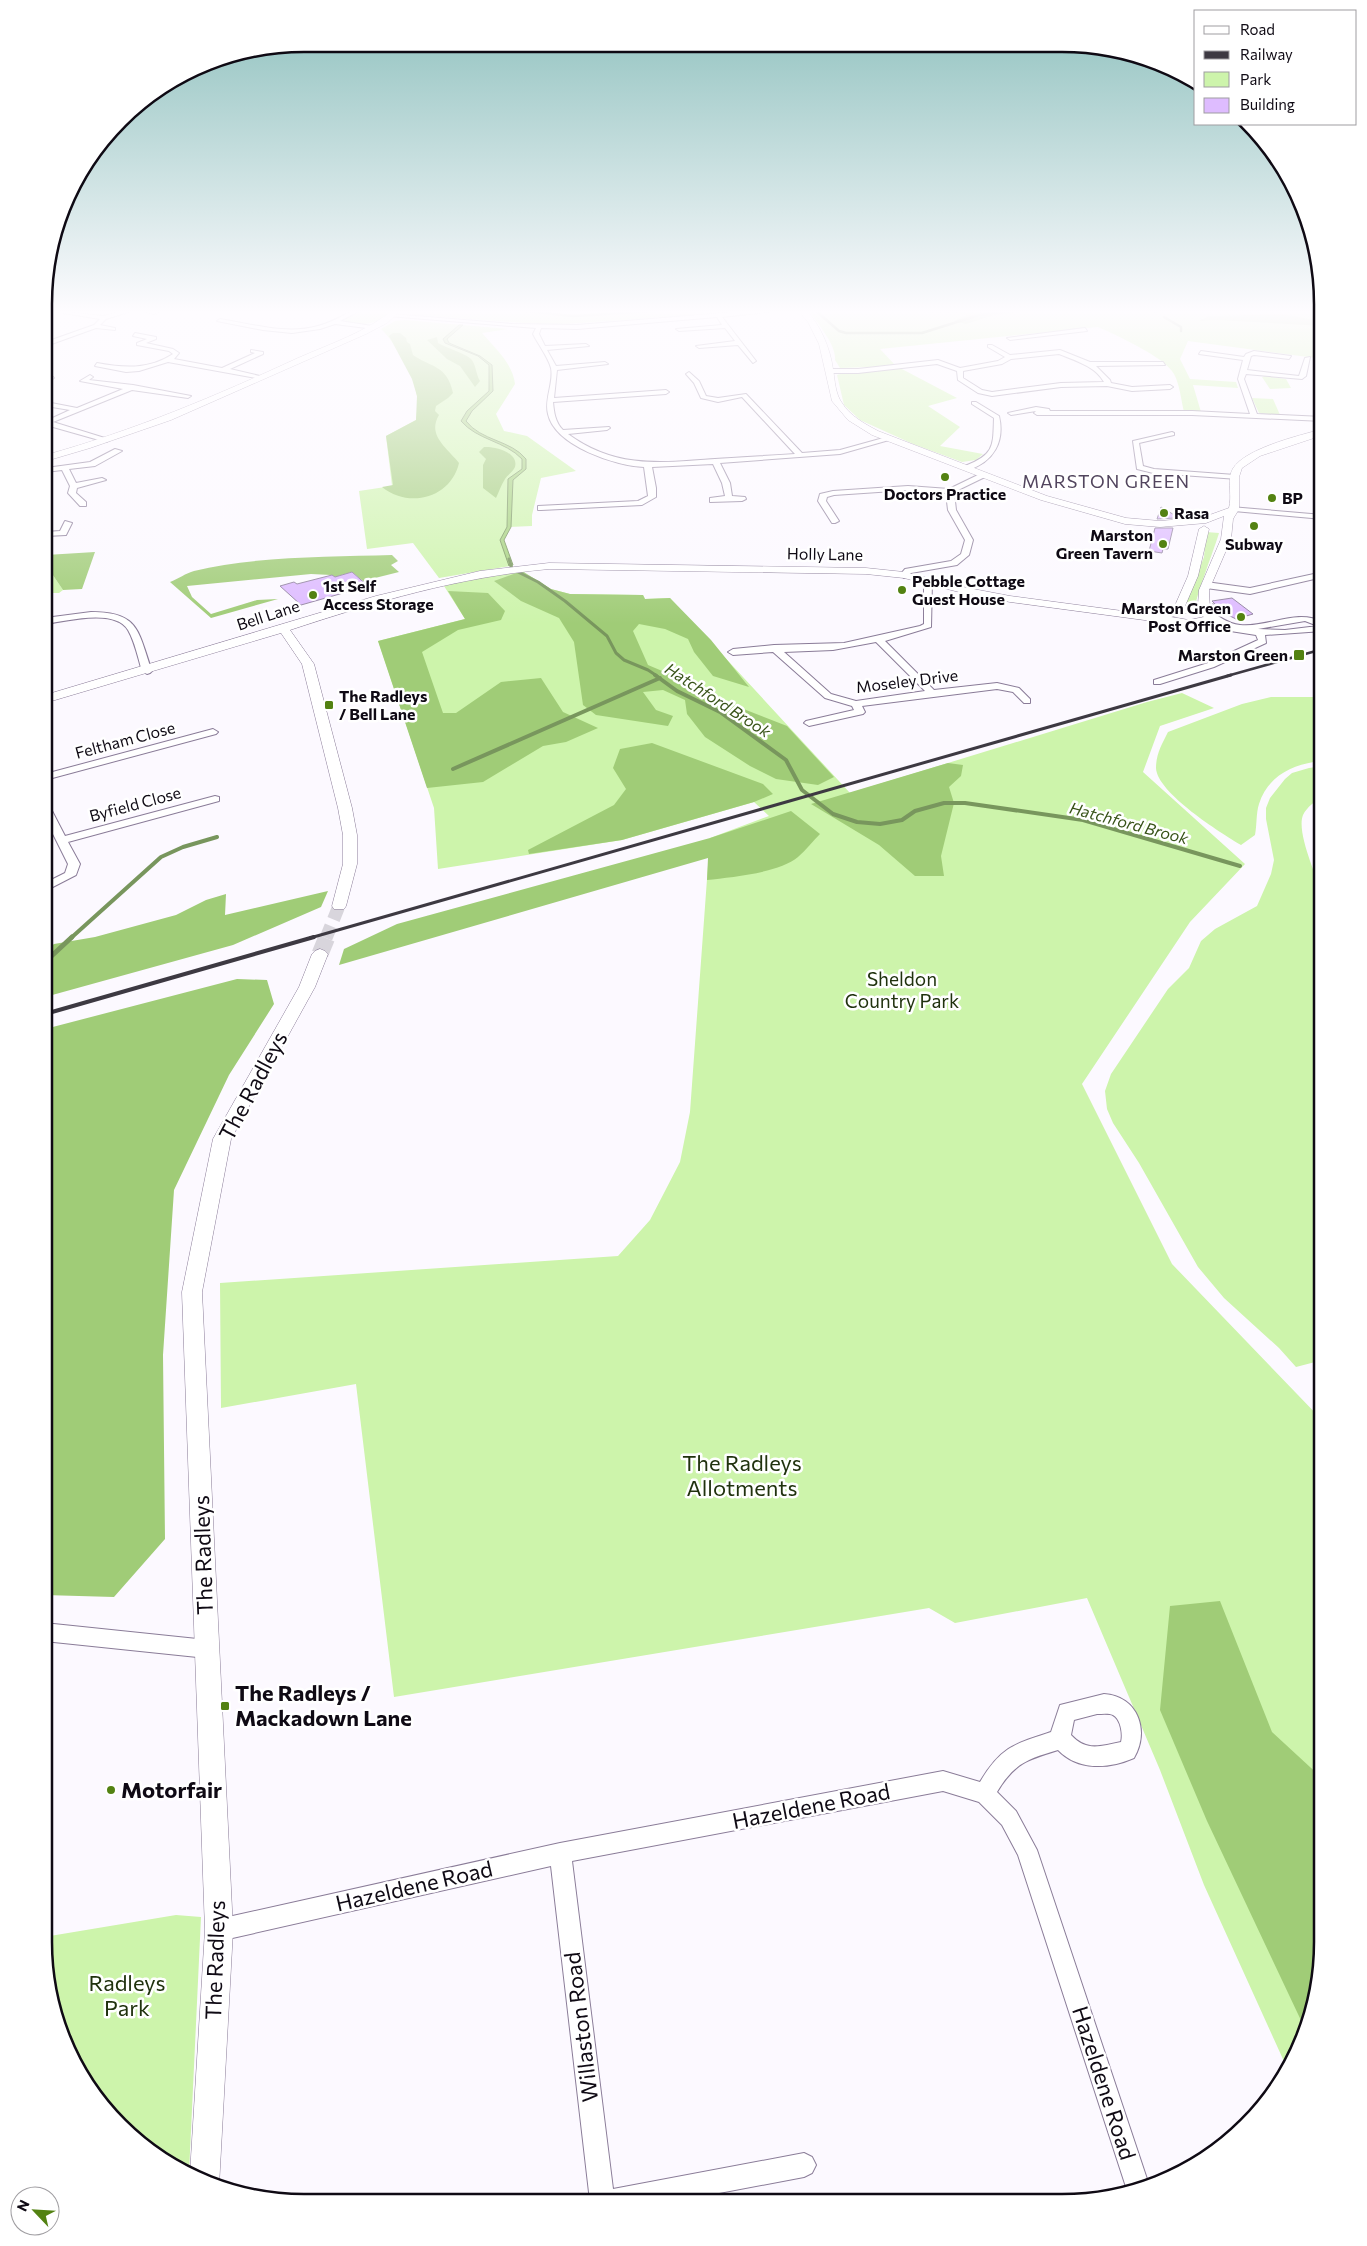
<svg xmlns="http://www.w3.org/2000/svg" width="1367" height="2246" font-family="Commissioner,sans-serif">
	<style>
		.green { fill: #cdf4ab }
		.forest { fill: #a0cc77 }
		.water { fill: #a5d27c; stroke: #78965d }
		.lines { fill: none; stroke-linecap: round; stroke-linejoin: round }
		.stream-far3 { stroke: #78965d; stroke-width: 2.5 }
		.stream-far2 { stroke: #78965d; stroke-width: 3 }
		.stream-far1 { stroke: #78965d; stroke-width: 4 }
		.stream { stroke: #78965d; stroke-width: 5 }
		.building { fill: #debcff; stroke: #9587a3 }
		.tertiary-tunnel-far1 { stroke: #d8d5dc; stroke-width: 13; stroke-dasharray: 13 7; stroke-linecap: butt }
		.tertiary-tunnel { stroke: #d8d5dc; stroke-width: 17; stroke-dasharray: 17 9; stroke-linecap: butt }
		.minor-casing { stroke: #8a7c98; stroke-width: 2 }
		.tertiary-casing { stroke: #8a7c98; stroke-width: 1 }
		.minor { fill: #fff; fill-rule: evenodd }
		.tertiary { fill: #fff; fill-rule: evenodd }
		.rail-far2 { stroke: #3d3942; stroke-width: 2.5 }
		.rail-far1 { stroke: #3d3942; stroke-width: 3 }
		.rail { stroke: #3d3942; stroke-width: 4 }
		.poi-dot { fill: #538212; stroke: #fff; stroke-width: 2 }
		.labels { text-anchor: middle; stroke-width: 5; stroke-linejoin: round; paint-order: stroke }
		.far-poi-label { font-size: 16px; font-weight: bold; fill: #0f0a14; stroke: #fff; text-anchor: start }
		.far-street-label { font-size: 16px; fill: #0f0a14; stroke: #fff }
		.far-water-label { font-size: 16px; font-style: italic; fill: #375217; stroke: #fff }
		.far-quarter-label { font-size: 18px; letter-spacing: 1px; fill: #52455e; stroke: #fff }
		.park-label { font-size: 19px; fill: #20320e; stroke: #fff }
		.near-street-label { font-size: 22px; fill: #0f0a14; stroke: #fff }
		.near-park-label { font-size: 22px; fill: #20320e; stroke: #fff }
		.near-poi-label { font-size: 22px; font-weight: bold; fill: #0f0a14; stroke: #fff; text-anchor: start }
		.rim { fill: none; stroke: #0f0a14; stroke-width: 2.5 }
	</style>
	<rect width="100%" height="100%" fill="#fcf9ff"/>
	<!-- green -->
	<path class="green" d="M361,310h32c-14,13 -32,19 -50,10z
		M536,310l28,4 70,-4h130l-212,15 -139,-10 -11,-4z
		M808,310h515v49l-135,-18 -8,18 10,20 46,3 2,6 -45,-3 8,27h-17c-3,-12 -4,-27 -10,-38 -9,-17 -58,-39 -76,-47l-218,22 16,17 -56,2 -5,-8c2,-14 -18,-38 -27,-50z
		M405,320l103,9 -26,4c13,15 31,31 33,51l-19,30 8,17 23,5 49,35 -35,7 -9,37v11l-23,1 -8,12 9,27 -71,12 -26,-35 -46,6 -8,-58 33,-5 -6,-50 30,-16c1,-7 2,-15 1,-23 -1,-18 -22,-56 -36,-68l14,-8z
		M900,368l57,30 -29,8 32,21 -20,19 43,8 -7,6 -14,2 -49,-18 -53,-24 -16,-15 -7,-30c5,-3 53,-6 63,-7z
		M1265,376l21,3 5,9 -21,1 -8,-12z
		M1252,398l21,1 7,16 -21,-2z
		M1206,532l13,1c-3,11 -24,66 -23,71l-10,-2 18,-45z
		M46,565l17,25 -4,3h-13z
		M522,571l29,18 19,5 73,1 2,4 25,-1 180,195 297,-91 35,-9 32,15 -54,18 -17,46 102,92 -55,58 -108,162 90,180 151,157v537l-14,67 -22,43 -83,-183 -44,-115 -73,-172 -132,25 -26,-15 -535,89 -38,-313 -135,24 -1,-125 398,-27 32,-36 30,-58 10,-50 20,-274 59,-22 -15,-14 -132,38 -184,29 -4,-61 -56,-167 87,-22 -21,-33 32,-8z
		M1271,697h52v64c-28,2 -55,14 -64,43 -3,9 -2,21 -4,31l-14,10c-20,-12 -84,-52 -85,-77 0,-14 6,-24 12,-36l74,-28z
		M1323,766v31c-8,4 -16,10 -20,18 -7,17 14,63 20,80v458l-8,1 4,7 -23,6 -17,-19 -55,-50 -26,-31 -59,-104 -26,-40 -6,-14 -2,-18 6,-17 57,-85 21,-21 12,-27 14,-12 42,-23 14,-32 3,-14 -8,-41v-11l4,-10 15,-19 7,-6 17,-5z
		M176,1915l25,2 -12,256 -43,-25 -48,-48 -34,-59 -20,-100v-4z"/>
	<!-- forest -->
	<path class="forest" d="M933,310h109l-51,6 -25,8 -12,-3 12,-6 -7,-2h-33z
		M1284,314l39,8v4l-106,-6 -18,1 10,-5z
		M393,333h7l6,5 1,4 3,2 3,11c19,13 34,10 40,38l-5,5 -12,8 -1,5 4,4c-12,20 7,32 20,48 -8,35 -50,46 -77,24l11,-2 -7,-49 30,-16 1,-24 -5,-17 -23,-43z
		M437,337l1,6c10,6 25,9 33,16 5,5 5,16 9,22l-5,6 -15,-21 -13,-7 -20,-19z
		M484,447c10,-1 35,5 31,20 -2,5 -8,8 -10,12 -4,6 -6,13 -9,19l-13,-10v-23l3,-6 -7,-7z
		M95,552l-13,37 -19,1 -17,-25v-10z
		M392,555l6,6 -7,4 8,7 -36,9 -11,-9 -17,5 -4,-2 -20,-1 -124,12 5,11 19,17 46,-14 21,-1 -67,19 -41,-36c8,-3 16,-9 24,-11 61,-15 136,-14 198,-16z
		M522,571l29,18 19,5 73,1 2,4 25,-1 41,42 38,47 -36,-11 -19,-24 -6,-13 -23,-10 -26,-5 -6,7 15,34 26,11 21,14 92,36 47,51 -16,8 -42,-6 -26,-13 -45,-29 -18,-23 -2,-14 -22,-10 -20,2 13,18 17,6 -5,10 -72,-11 -13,-10 -9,-63 -15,-24 -38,-17 -27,-20z
		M448,591l40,2 17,18 -4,9 -43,10 -36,22 21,61h13l45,-31 40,-4 22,34 35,16 -32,14 -23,4 -60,36 -56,6 -49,-147 87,-22z
		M652,743l111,41 10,10 -19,8 -132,38 -93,14 -1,-4 86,-45 12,-16 -13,-21 7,-19z
		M948,763l15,2 -2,11 -12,11 5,16 -13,53 3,20h-29l-36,-31 -68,-41z
		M791,811l29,23c-7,7 -14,16 -22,23 -19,16 -66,20 -91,23l1,-22 -369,107 5,-16 53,-25 313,-86z
		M328,891l-7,16 -88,38 -188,52v-46l9,-7 41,-7 81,-22 30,-15 20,-6 -1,21z
		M237,979l30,1 7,24 -45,71 -55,115 -11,165 2,184 -51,58 -70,-2 1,-566z
		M1220,1601l52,131 51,47v179l-14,67 -3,6 -99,-210 -47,-111 10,-104z"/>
	<!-- water -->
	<path class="water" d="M459,325h4l-16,14 2,4 31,13 12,9 1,26 -21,20 -6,10c15,20 45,19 60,38v10l-13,11 -2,47 -7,13 9,25 -4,1 -9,-26 7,-13 1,-48 14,-10v-10c-17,-18 -45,-19 -61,-38l6,-10 22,-20v-26l-11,-9 -33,-13 -2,-4z"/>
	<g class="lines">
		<!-- stream-far3 -->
		<path class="stream-far3" d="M515,310l58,6 99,-6
			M815,310l24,21 7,2h76l57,-18 44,-5
			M1062,310l2,1
			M1071,310l2,1
			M1150,310l7,2
			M1164,317l17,10v4"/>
		<!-- stream-far2 -->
		<path class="stream-far2" d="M509,559l3,10 26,13 27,19 42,35 9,17 8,7 24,10 9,6"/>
		<!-- stream-far1 -->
		<path class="stream-far1" d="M655,675l22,16 43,21 66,48 16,30 31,24 24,8 23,2 22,-4 13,-9 29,-8h21l118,17 157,46
			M453,769l207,-91
			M71,938l90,-81 22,-10 34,-10"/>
		<!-- stream -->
		<path class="stream" d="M45,962l27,-25"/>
	</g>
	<!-- building -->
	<path class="building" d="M1161,507l15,9 -1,2 -18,1z
		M1155,528h18l-5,21h-5l-1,4 -13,-2z
		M352,572l16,14 -67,19 -21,-19 14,-4 3,2 35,-9 3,2z
		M1232,598l21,16 -17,5 -24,-12v-3h3l-3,-3z"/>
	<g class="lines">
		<!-- tertiary-tunnel-far1 -->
		<path class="tertiary-tunnel-far1" d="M326,938l13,-32"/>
		<!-- tertiary-tunnel -->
		<path class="tertiary-tunnel" d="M320,954l7,-17"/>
		<defs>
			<path id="minor" d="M46,310l58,6 21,-6h9l-28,9 -6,6 15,3v2l-19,-2 -50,18v-4l48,-17 6,-6z
				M138,310h24l-8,4z
				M354,310h7l-21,11 32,5 2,3 -39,-5 -15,5 -28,4 -29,-3 -46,-9 3,-2c32,5 66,16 98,7 12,-3 24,-10 36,-16z
				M761,310h23l-62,7 34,44 -3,2 -15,-18 -39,3 -3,-2 39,-5 -10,-13 -46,3 -3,-2 46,-4 -5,-8 -140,12 -36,-1 -2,6 6,12 41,-2 3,2 -42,4 9,16 49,-4 3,2 -51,6 -3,28 112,-8 3,2 -3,2 -113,8c1,10 2,20 10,28l46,-3 1,1 -3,2 -39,4c48,35 92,29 147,25 26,-2 53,-3 80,-5l-53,-57 -24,5 -17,-4 -7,-15 -8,-9 3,-2 10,9 7,15 12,2 28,-4 56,59 38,-3 47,-13 2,1v2l-49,14 -120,9 10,20 2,13 13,1 1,2 -4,2 -32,1v-4l15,-2 -3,-13 -9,-19 -61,3 4,21v9l-14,8 -101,5h-3v-4l100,-5 10,-5 -4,-29c-28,-1 -89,-21 -96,-53 -4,-15 6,-31 3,-46 -3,-11 -13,-24 -18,-34l3,-6 -148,-12 3,-2 121,10 65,1z
				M1085,328l2,3 -77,9 -3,-2z
				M135,333l21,4v2l-10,4 27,6 6,4 -5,6 48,9 33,-15 -4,-1v-2l12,2v2l-33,15 34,8 -3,2 -93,-17 -29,9 -13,1 -31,-6 2,-3c27,5 51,7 76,-9l-4,-3 -32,-6v-2l10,-4 -14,-3z
				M988,345h4l18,10 50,-5 30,12h73l2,3 -69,1 14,14 1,3 21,4 38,-2 3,2 -3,2 -38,2 -25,-5 -46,1 -69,9 -14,-3 -20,-13 -1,-9 -20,-7 -79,9h-29l-3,-2 3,-2h29l80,-9 22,8 38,-7 7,-4 -17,-10zM1059,354c17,7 36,12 45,28l-43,1 -69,9 -10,-2 -19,-12v-7l39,-7 9,-5z
				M1201,351l43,6 2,-3 8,-3 37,5 -2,3 -35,-4 -3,1 -4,14 52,6 6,-18 5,-1 -4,19 -4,3 -56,-5 -2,5 13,35 66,3v4l-131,-6h-155l-3,-2 2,-2 -25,4 -3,-2 28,-6 13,2 1,2h142l58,3 -12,-35 5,-19 -44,-6z
				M46,375l7,2 1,1 -3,2 -5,-1z
				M90,375l3,2 -4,3 44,5 58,11 -3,2 -56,-8 -79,32 55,17 2,1 -4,2 -60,-17v-4l24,-11 -24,-4v-4l31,6 46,-19 -43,-8z
				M972,402h4l23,14c6,25 -5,46 -31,54h-3v-4c30,-12 28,-20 29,-48l-22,-14z
				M1172,432l2,1v2l-35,8 4,23 11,3 81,6h3v4l-85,-6 -16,-4 -4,-28z
				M115,449l7,2 -27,15 -26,3 7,14 26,-5 4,2 -29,8 -1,5 10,9v4h-6l-12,-13 2,-7 -8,-16 -16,2v-4l44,-6z
				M982,473l7,2 -35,17 2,18 17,30 -4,15 -12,10 -46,8 -7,5 -4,-3 5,-6 46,-8 10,-7 4,-14 -17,-30 -2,-17 -38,-3 -74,5 -7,2 -1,4 13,20 -4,2h-3l-14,-22 2,-7 13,-3 75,-5 41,3z
				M1231,507l92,8v4l-89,-8 -4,-2z
				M65,521l7,2 -6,12 -20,1v-4l14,-1z
				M1323,572v5l-73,17 -44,-6 -4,-3 4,-3 44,6z
				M928,578l4,3 -1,46 -46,14 49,49 63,-7 22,5 11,11v4h-6l-11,-11 -16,-3 -135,17 3,6 -2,2 -54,12 -5,-3 2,-2 48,-11 -2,-4 -27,-8 -52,-46 -40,3 -5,-3 5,-3 41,-4 70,-2 76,-17 4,-2v-43zM876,642l49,49 -69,10 -25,-7 -47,-42 49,-2z
				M1208,611c11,4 19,13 32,14 28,3 56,-17 83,-3v9l-58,4 1,8 -52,24 -54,17h-6v-4l54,-17 50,-23 -2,-5 -64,-10v-4l3,-1 25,5 -15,-9 -1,-2zM1305,621l13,5 -33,4 -27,-1z
				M91,612c49,0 47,20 61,59l-2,2 -3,1 -5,-3c-4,-13 -7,-29 -14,-41 -13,-22 -62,-9 -83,-6v-6z
				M213,729l5,3 -2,2 -171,46v-6z
				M215,796l4,1v4l-151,41 12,22 -4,11 -31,16v-8l20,-10 3,-9 -23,-46v-14l5,3 15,29z
				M44,1623l163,17 7,2 2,7 -2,7 -7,2 -163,-17z
				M1104,1694c34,2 46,37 30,64 -25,11 -56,13 -76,-8 -30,9 -44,13 -61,42l19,19 21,39 112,335 -22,4 -1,-2 -108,-332 -16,-30 -23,-23 -36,-11 -371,70 41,328 191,-36 8,4 4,8 -4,8 -8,4 -127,24h-87l-39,-335 -332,75 -8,-3 -3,-8 3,-8 8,-3 341,-76 383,-72 37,11c21,-35 34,-38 71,-50l9,-27zM1097,1714c5,0 12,-1 16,1 8,4 10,20 8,27 -21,4 -34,10 -50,-7l3,-15z"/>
			<path id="tertiary" d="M393,310h8l-14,13 -21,11 -195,86 -81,28 -44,13v-6c87,-24 170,-59 252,-97 32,-14 68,-26 95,-48z
				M798,310h8c15,16 24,38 27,59 2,12 2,24 9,34 8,13 23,21 36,28l169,65 79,22 34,3 44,-4 25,-9c3,-12 -1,-24 2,-35 6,-23 70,-38 92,-44v6l-63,21 -18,12 -3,9v32l-6,10 -2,20 -22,51 1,21 6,6 -5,6 -22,3 -179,-24 -47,-9 -59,-15 -38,-4 -317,-5c-90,8 -174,33 -259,61l24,34 38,144 5,27v29l-11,42 -2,3h-10l-2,-3 11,-42v-29l-5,-27 -36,-144 -21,-31 -236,70v-8l331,-99 104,-25 69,-8 317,5 38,4 59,15 47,9 120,16h32l11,-2 15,-34 11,-47 5,-3 5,3 -11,47 -13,30 13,-1 1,-15 22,-51 3,-23 -18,7 -46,4 -35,-3 -84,-24 -169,-65 -24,-15 -16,-19 -13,-57 -11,-22zM1194,611l10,6 -15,3 -18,-3z
				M320,949l5,2 3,3 -13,33 -84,152 -29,153 31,638 -14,256 -14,-4 -15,-8 15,-244 -23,-638 31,-153 86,-152 13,-33 3,-3z"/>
		</defs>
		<!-- minor casing -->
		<use href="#minor" class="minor-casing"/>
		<!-- tertiary casing -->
		<use href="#tertiary" class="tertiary-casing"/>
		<!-- minor -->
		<use href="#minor" class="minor"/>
		<!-- tertiary -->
		<use href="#tertiary" class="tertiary"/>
		<!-- rail-far2 -->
		<path class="rail-far2" d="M1227,676l96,-27"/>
		<!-- rail-far1 -->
		<path class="rail-far1" d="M310,938l921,-263"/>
		<!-- rail -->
		<path class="rail" d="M45,1014l269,-77"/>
	</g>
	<!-- sky -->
	<linearGradient id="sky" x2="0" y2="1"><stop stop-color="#8dc0bd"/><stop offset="0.5" stop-color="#fefcff"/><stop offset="1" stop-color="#fefcff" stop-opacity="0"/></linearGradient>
	<rect width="1367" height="624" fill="url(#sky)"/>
	<!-- markers -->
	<g class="poi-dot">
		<circle cx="945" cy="477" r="5"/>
		<circle cx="1272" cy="498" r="5"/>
		<circle cx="1164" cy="513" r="5"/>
		<circle cx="1254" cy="526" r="5"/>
		<circle cx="1163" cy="544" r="5"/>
		<circle cx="902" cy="590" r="5"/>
		<circle cx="313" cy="595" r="5"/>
		<circle cx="1241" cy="617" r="5"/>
		<rect x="1293" y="649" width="12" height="12" rx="2.5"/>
		<rect x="324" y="700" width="10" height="10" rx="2.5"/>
		<rect x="220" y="1701" width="10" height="10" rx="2.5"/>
		<circle cx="111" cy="1790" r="5"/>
	</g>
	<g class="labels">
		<!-- far-poi labels -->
		<g class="far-poi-label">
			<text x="945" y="500" text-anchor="middle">Doctors Practice</text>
			<text x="1282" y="504">BP</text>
			<text x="1174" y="519">Rasa</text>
			<text x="1153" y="541" text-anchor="end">Marston<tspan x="1153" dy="18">Green Tavern</tspan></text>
			<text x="1254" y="550" text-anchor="middle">Subway</text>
			<text x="912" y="587">Pebble Cottage<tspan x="912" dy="18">Guest House</tspan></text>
			<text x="323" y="592">1st Self<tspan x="323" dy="18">Access Storage</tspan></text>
			<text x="1231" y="614" text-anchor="end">Marston Green<tspan x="1231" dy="18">Post Office</tspan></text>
			<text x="1288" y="661" text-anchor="end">Marston Green</text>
			<text x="339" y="702">The Radleys<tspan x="339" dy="18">/ Bell Lane</tspan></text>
		</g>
		<!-- far-street labels -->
		<g class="far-street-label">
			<text transform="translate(825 554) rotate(1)" y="6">Holly Lane</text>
			<text transform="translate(268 615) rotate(-18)" y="6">Bell Lane</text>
			<text transform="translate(907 681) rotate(-7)" y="6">Moseley Drive</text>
			<text transform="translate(125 740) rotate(-15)" y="6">Feltham Close</text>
			<text transform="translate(135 804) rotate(-15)" y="6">Byfield Close</text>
		</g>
		<!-- far-water labels -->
		<g class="far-water-label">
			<text transform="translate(718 700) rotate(33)" y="6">Hatchford Brook</text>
			<text transform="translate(1129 823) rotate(15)" y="6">Hatchford Brook</text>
		</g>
		<!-- far-quarter labels -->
		<g class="far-quarter-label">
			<text x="1106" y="488">MARSTON GREEN</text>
		</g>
		<!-- park labels -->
		<g class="park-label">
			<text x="902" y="986">Sheldon<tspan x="902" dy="22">Country Park</tspan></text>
		</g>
		<!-- near-street labels -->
		<g class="near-street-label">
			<text transform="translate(253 1086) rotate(-62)" y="8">The Radleys</text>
			<text transform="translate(203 1555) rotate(-92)" y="8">The Radleys</text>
			<text transform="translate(811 1806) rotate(-11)" y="8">Hazeldene Road</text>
			<text transform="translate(414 1886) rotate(-13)" y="8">Hazeldene Road</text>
			<text transform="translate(215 1960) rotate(-88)" y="8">The Radleys</text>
			<text transform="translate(581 2027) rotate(-97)" y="8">Willaston Road</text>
			<text transform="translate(1104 2083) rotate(72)" y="8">Hazeldene Road</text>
		</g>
		<!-- near-park labels -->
		<g class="near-park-label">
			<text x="742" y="1471">The Radleys<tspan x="742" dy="25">Allotments</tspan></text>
			<text x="127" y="1991">Radleys<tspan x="127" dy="25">Park</tspan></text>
		</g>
		<!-- near-poi labels -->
		<g class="near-poi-label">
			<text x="235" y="1701">The Radleys /<tspan x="235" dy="25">Mackadown Lane</tspan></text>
			<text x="121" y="1798">Motorfair</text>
		</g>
	</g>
	<!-- crop -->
	<path d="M0 0H1367V2246H0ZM304 52H1062A252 252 0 0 1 1314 304V1942A252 252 0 0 1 1062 2194H304A252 252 0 0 1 52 1942V304A252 252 0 0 1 304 52Z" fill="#fff" fill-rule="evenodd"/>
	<path class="rim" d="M304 52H1062A252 252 0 0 1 1314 304V1942A252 252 0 0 1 1062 2194H304A252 252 0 0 1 52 1942V304A252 252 0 0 1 304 52Z"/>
	<!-- legend -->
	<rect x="1194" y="10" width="162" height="115" fill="#ffffff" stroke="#9f9da1"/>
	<rect x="1204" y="26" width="25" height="8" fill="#ffffff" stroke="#9f9da1"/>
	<text x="1240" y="35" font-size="15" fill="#0f0a14">Road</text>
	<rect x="1204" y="51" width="25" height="8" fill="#3d3942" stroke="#9f9da1"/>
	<text x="1240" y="60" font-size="15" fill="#0f0a14">Railway</text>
	<rect x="1204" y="72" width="25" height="15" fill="#cdf4ab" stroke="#9f9da1"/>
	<text x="1240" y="85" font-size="15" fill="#0f0a14">Park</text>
	<rect x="1204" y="98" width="25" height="15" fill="#debcff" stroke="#9f9da1"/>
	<text x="1240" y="110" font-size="15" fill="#0f0a14">Building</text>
	<!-- north arrow -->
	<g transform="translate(35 2211) rotate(295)"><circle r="24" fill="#ffffff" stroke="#9f9da1"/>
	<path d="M0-4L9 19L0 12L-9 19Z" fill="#538212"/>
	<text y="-8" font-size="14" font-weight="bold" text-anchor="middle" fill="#0f0a14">N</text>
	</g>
</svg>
